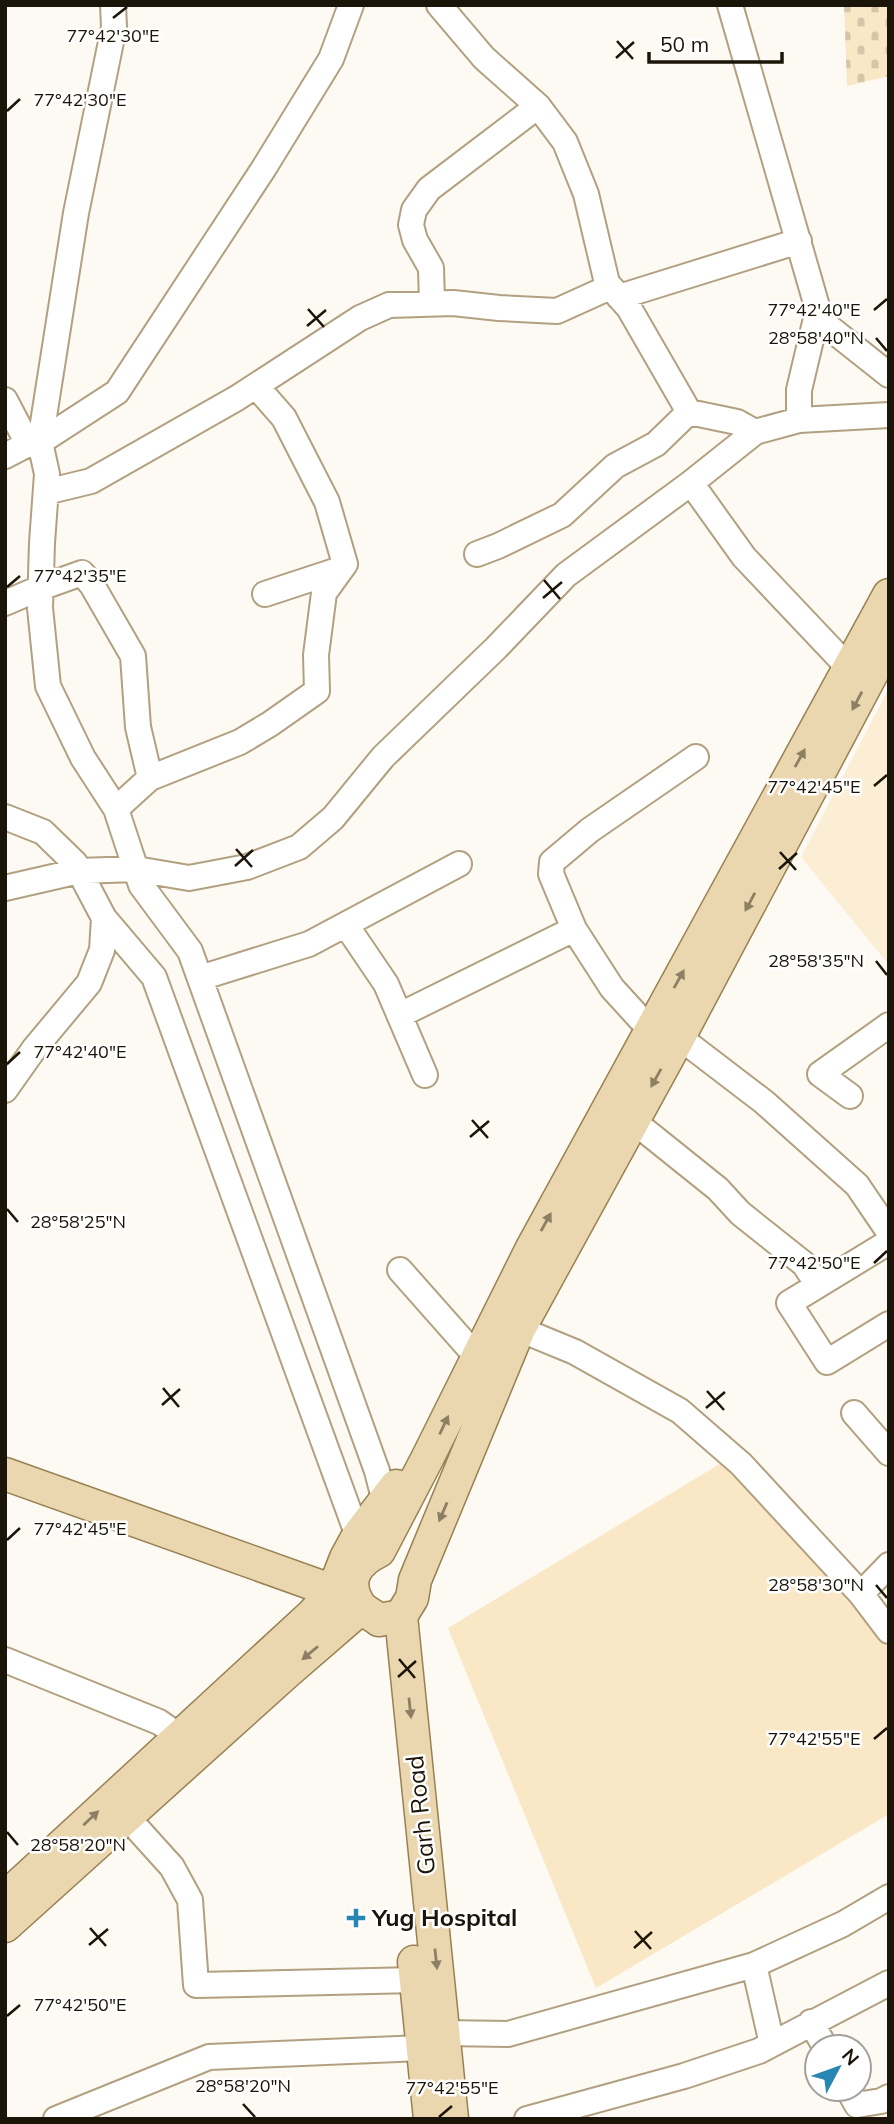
<svg xmlns="http://www.w3.org/2000/svg" width="894" height="2124" font-family="Mulish,sans-serif">
	<style>
		.built { fill: #fbeed5 }
		.green { fill: #f9e7c6 }
		.cemetery { fill: url(#cemetery-stones) }
		.lines { fill: none; stroke-linecap: round; stroke-linejoin: round }
		.minor-casing { stroke: #b2a180; stroke-width: 28 }
		.major-casing { stroke: #988152; stroke-width: 35 }
		.minor { stroke: #fff; stroke-width: 24 }
		.major { stroke: #ead6af; stroke-width: 32 }
		.oneway { fill: #8d7f64 }
		.ticks { fill: none; stroke: #1b1509; stroke-width: 2.5 }
		.poi-dot { fill: #2786b2; stroke: #fff; stroke-width: 2.5 }
		.labels { text-anchor: middle; stroke-width: 5; stroke-linejoin: round; paint-order: stroke }
		.street-label { font-size: 24px; fill: #1b1509; stroke: #fff }
		.poi-label { font-size: 24px; font-weight: bold; fill: #1b1509; stroke: #fff; text-anchor: start }
		.ticks-label { font-size: 18px; text-anchor: middle; fill: #1b1509; stroke: #fff; stroke-width: 5; stroke-linejoin: round; paint-order: stroke }
	</style>
	<defs>
		<pattern id="cemetery-stones" width="16" height="16" patternUnits="userSpaceOnUse" patternTransform="scale(1.75)"><rect width="16" height="16" fill="#f9e7c6"/><path d="M2 7V4a2 2 0 0 1 4 0v3zM10 15v-3a2 2 0 0 1 4 0v3z" fill="#d5c5a9"/></pattern>
	</defs>
	<rect width="100%" height="100%" fill="#fdf9f3"/>
	<!-- built -->
	<path class="built" d="M889,688v277l-88,-108z"/>
	<!-- green -->
	<path class="green" d="M723,1462l138,148 28,38v166l-293,174 -148,-360z"/>
	<!-- cemetery -->
	<path class="cemetery" d="M844,5h45v71l-42,10z"/>
	<g class="lines">
		<defs>
			<path id="minor" d="M113,5l1,22 -38,186 -36,229 7,32 -5,69 -2,65 8,78 35,72 33,51 25,76 49,66 187,520 8,31
				M439,5l45,53 54,48 27,36 21,52 21,89 22,25 60,104 48,10 18,10
				M730,5l88,305 8,15 63,50
				M619,297l180,-56
				M432,303l-1,-35 -16,-28 -4,-15 3,-15 15,-21 109,-83
				M5,400l23,44
				M799,420v-30l19,-80
				M5,456l23,-12 12,-2 77,-50 147,-224 67,-109 20,-54
				M691,483l53,74 105,111
				M46,492l45,-11 146,-83 123,-80 29,-13 64,-2 46,5 58,3 53,-24
				M477,554l21,-8 64,-31 53,-49 41,-22 33,-32
				M265,594l76,-25
				M5,603l35,-15 42,-15 10,12 41,71 5,71 12,51
				M116,809l34,-31 90,-36 30,-18 47,-33 -1,-36 8,-62 21,-29 -18,-62 -43,-84 -28,-32
				M5,817l38,15 32,31 29,55 50,59 204,559
				M5,888l74,-17 57,-2 53,9 58,-11 52,-20 34,-29 50,-61 113,-109 70,-73 125,-92 64,-51 44,-12 90,-5
				M346,925l40,59 39,91
				M200,978l109,-34 150,-80
				M400,1015l174,-86
				M652,1027l-8,-4 -32,-35 -38,-59 -23,-55 1,-12 38,-32 106,-73
				M679,1037l85,65 93,83 32,47
				M5,1090l29,-41 55,-66 13,-33 2,-32
				M850,1096l-30,-22 69,-49
				M632,1120l86,69 22,24 64,51 14,21
				M889,1242l-100,61 38,59 62,-38
				M400,1270l77,87
				M502,1322l73,30 105,59 61,53 120,130 28,37
				M854,1413l35,40
				M861,1594l28,-29
				M5,1660l154,62 20,14
				M126,1816l46,51 18,33 6,85 220,-5
				M811,2022l14,25
				M443,2033l65,1 246,-69
				M772,2044l-18,-79 89,-41 46,-27
				M848,2089l9,16 24,-4 8,-4
				M56,2119l153,-62 213,-9
				M527,2119l157,-43 75,-25 130,-68"/>
			<path id="major" d="M5,1474l328,117
				M401,1616l-22,4c-6,-5 -15,-9 -19,-14 -17,-25 -4,-44 19,-55l48,-92 104,-209 358,-655
				M5,1898l308,-284 20,-23 13,-33 12,-22 38,-50
				M5,1926l282,-254 74,-64
				M414,1962l16,157
				M452,2119l-51,-503 11,-18 3,-18 104,-251 160,-292 210,-396"/>
		</defs>
		<!-- minor casing -->
		<use href="#minor" class="minor-casing"/>
		<!-- major casing -->
		<use href="#major" class="major-casing"/>
		<!-- minor -->
		<use href="#minor" class="minor"/>
		<!-- major -->
		<use href="#major" class="major"/>
	</g>
	<!-- one-way arrows -->
	<defs><path id="oneway-solid" d="M-6-.8H1V-3.2L6.5 0L1 3.2V.8H-6Z" transform="scale(1.75)"/></defs>
	<g class="oneway">
		<use href="#oneway-solid" transform="translate(857 701) rotate(118)"/>
		<use href="#oneway-solid" transform="translate(800 758) rotate(-61)"/>
		<use href="#oneway-solid" transform="translate(750 902) rotate(118)"/>
		<use href="#oneway-solid" transform="translate(679 979) rotate(-61)"/>
		<use href="#oneway-solid" transform="translate(656 1078) rotate(119)"/>
		<use href="#oneway-solid" transform="translate(546 1222) rotate(-61)"/>
		<use href="#oneway-solid" transform="translate(444 1425) rotate(-65)"/>
		<use href="#oneway-solid" transform="translate(443 1512) rotate(113)"/>
		<use href="#oneway-solid" transform="translate(310 1653) rotate(140)"/>
		<use href="#oneway-solid" transform="translate(410 1708) rotate(84)"/>
		<use href="#oneway-solid" transform="translate(91 1818) rotate(-43)"/>
		<use href="#oneway-solid" transform="translate(436 1959) rotate(84)"/>
	</g>
	<!-- ticks -->
	<path class="ticks" d="M113,18l14,-11M617,41l16,18M616,58l18,-16M7,111l13,-12M308,309l16,18M874,310l13,-11M307,326l19,-16M876,338l11,13M544,580l16,19M7,587l13,-11M543,598l19,-16M874,786l13,-11M236,849l16,18M780,852l16,18M235,866l18,-16M779,869l18,-16M876,961l11,14M7,1064l13,-12M472,1120l16,18M470,1137l19,-16M7,1209l11,13M874,1263l13,-12M163,1388l16,19M707,1391l17,19M162,1405l18,-16M706,1408l19,-16M7,1540l13,-12M876,1585l11,13M399,1659l16,19M398,1677l18,-16M874,1739l13,-11M7,1832l11,13M90,1928l16,18M635,1931l16,18M89,1945l19,-16M634,1948l18,-16M7,2016l13,-11M243,2104l12,13M439,2117l13,-11"/>
	<!-- markers -->
	<path class="poi-dot" d="M352.5 1907.5h7v7h7v7h-7v7h-7v-7h-7v-7h7z"/>
	<g class="labels">
		<!-- street labels -->
		<g class="street-label">
			<text transform="translate(421 1815) rotate(-96)" y="8">Garh Road</text>
		</g>
		<!-- poi labels -->
		<g class="poi-label">
			<text x="372" y="1926">Yug Hospital</text>
		</g>
	</g>
	<g class="ticks-label">
		<text x="113" y="42">77°42'30"E</text>
		<text x="80" y="106">77°42'30"E</text>
		<text x="814" y="316">77°42'40"E</text>
		<text x="816" y="344">28°58'40"N</text>
		<text x="80" y="582">77°42'35"E</text>
		<text x="814" y="793">77°42'45"E</text>
		<text x="816" y="967">28°58'35"N</text>
		<text x="80" y="1058">77°42'40"E</text>
		<text x="78" y="1228">28°58'25"N</text>
		<text x="814" y="1269">77°42'50"E</text>
		<text x="80" y="1535">77°42'45"E</text>
		<text x="816" y="1591">28°58'30"N</text>
		<text x="814" y="1745">77°42'55"E</text>
		<text x="78" y="1851">28°58'20"N</text>
		<text x="80" y="2011">77°42'50"E</text>
		<text x="243" y="2092">28°58'20"N</text>
		<text x="452" y="2094">77°42'55"E</text>
	</g>
	<!-- border -->
	<rect width="894" height="2124" fill="none" stroke="#1b1509" stroke-width="14"/>
	<!-- north arrow -->
	<g transform="translate(838 2068) rotate(49)"><circle r="33" fill="#ffffff" stroke="#a4a19d" stroke-width="2"/>
	<path d="M0-5L12 26L0 18L-12 26Z" fill="#2786b2"/>
	<text y="-10" font-size="19" font-weight="bold" text-anchor="middle" fill="#1b1509">N</text>
	</g>
	<!-- scale -->
	<path d="M649 52v10h133v-10" fill="none" stroke="#1b1509" stroke-width="3.5"/>
	<text x="660" y="52" font-size="21" fill="#1b1509" stroke="#ffffff" stroke-width="5" paint-order="stroke">50 m</text>
</svg>
